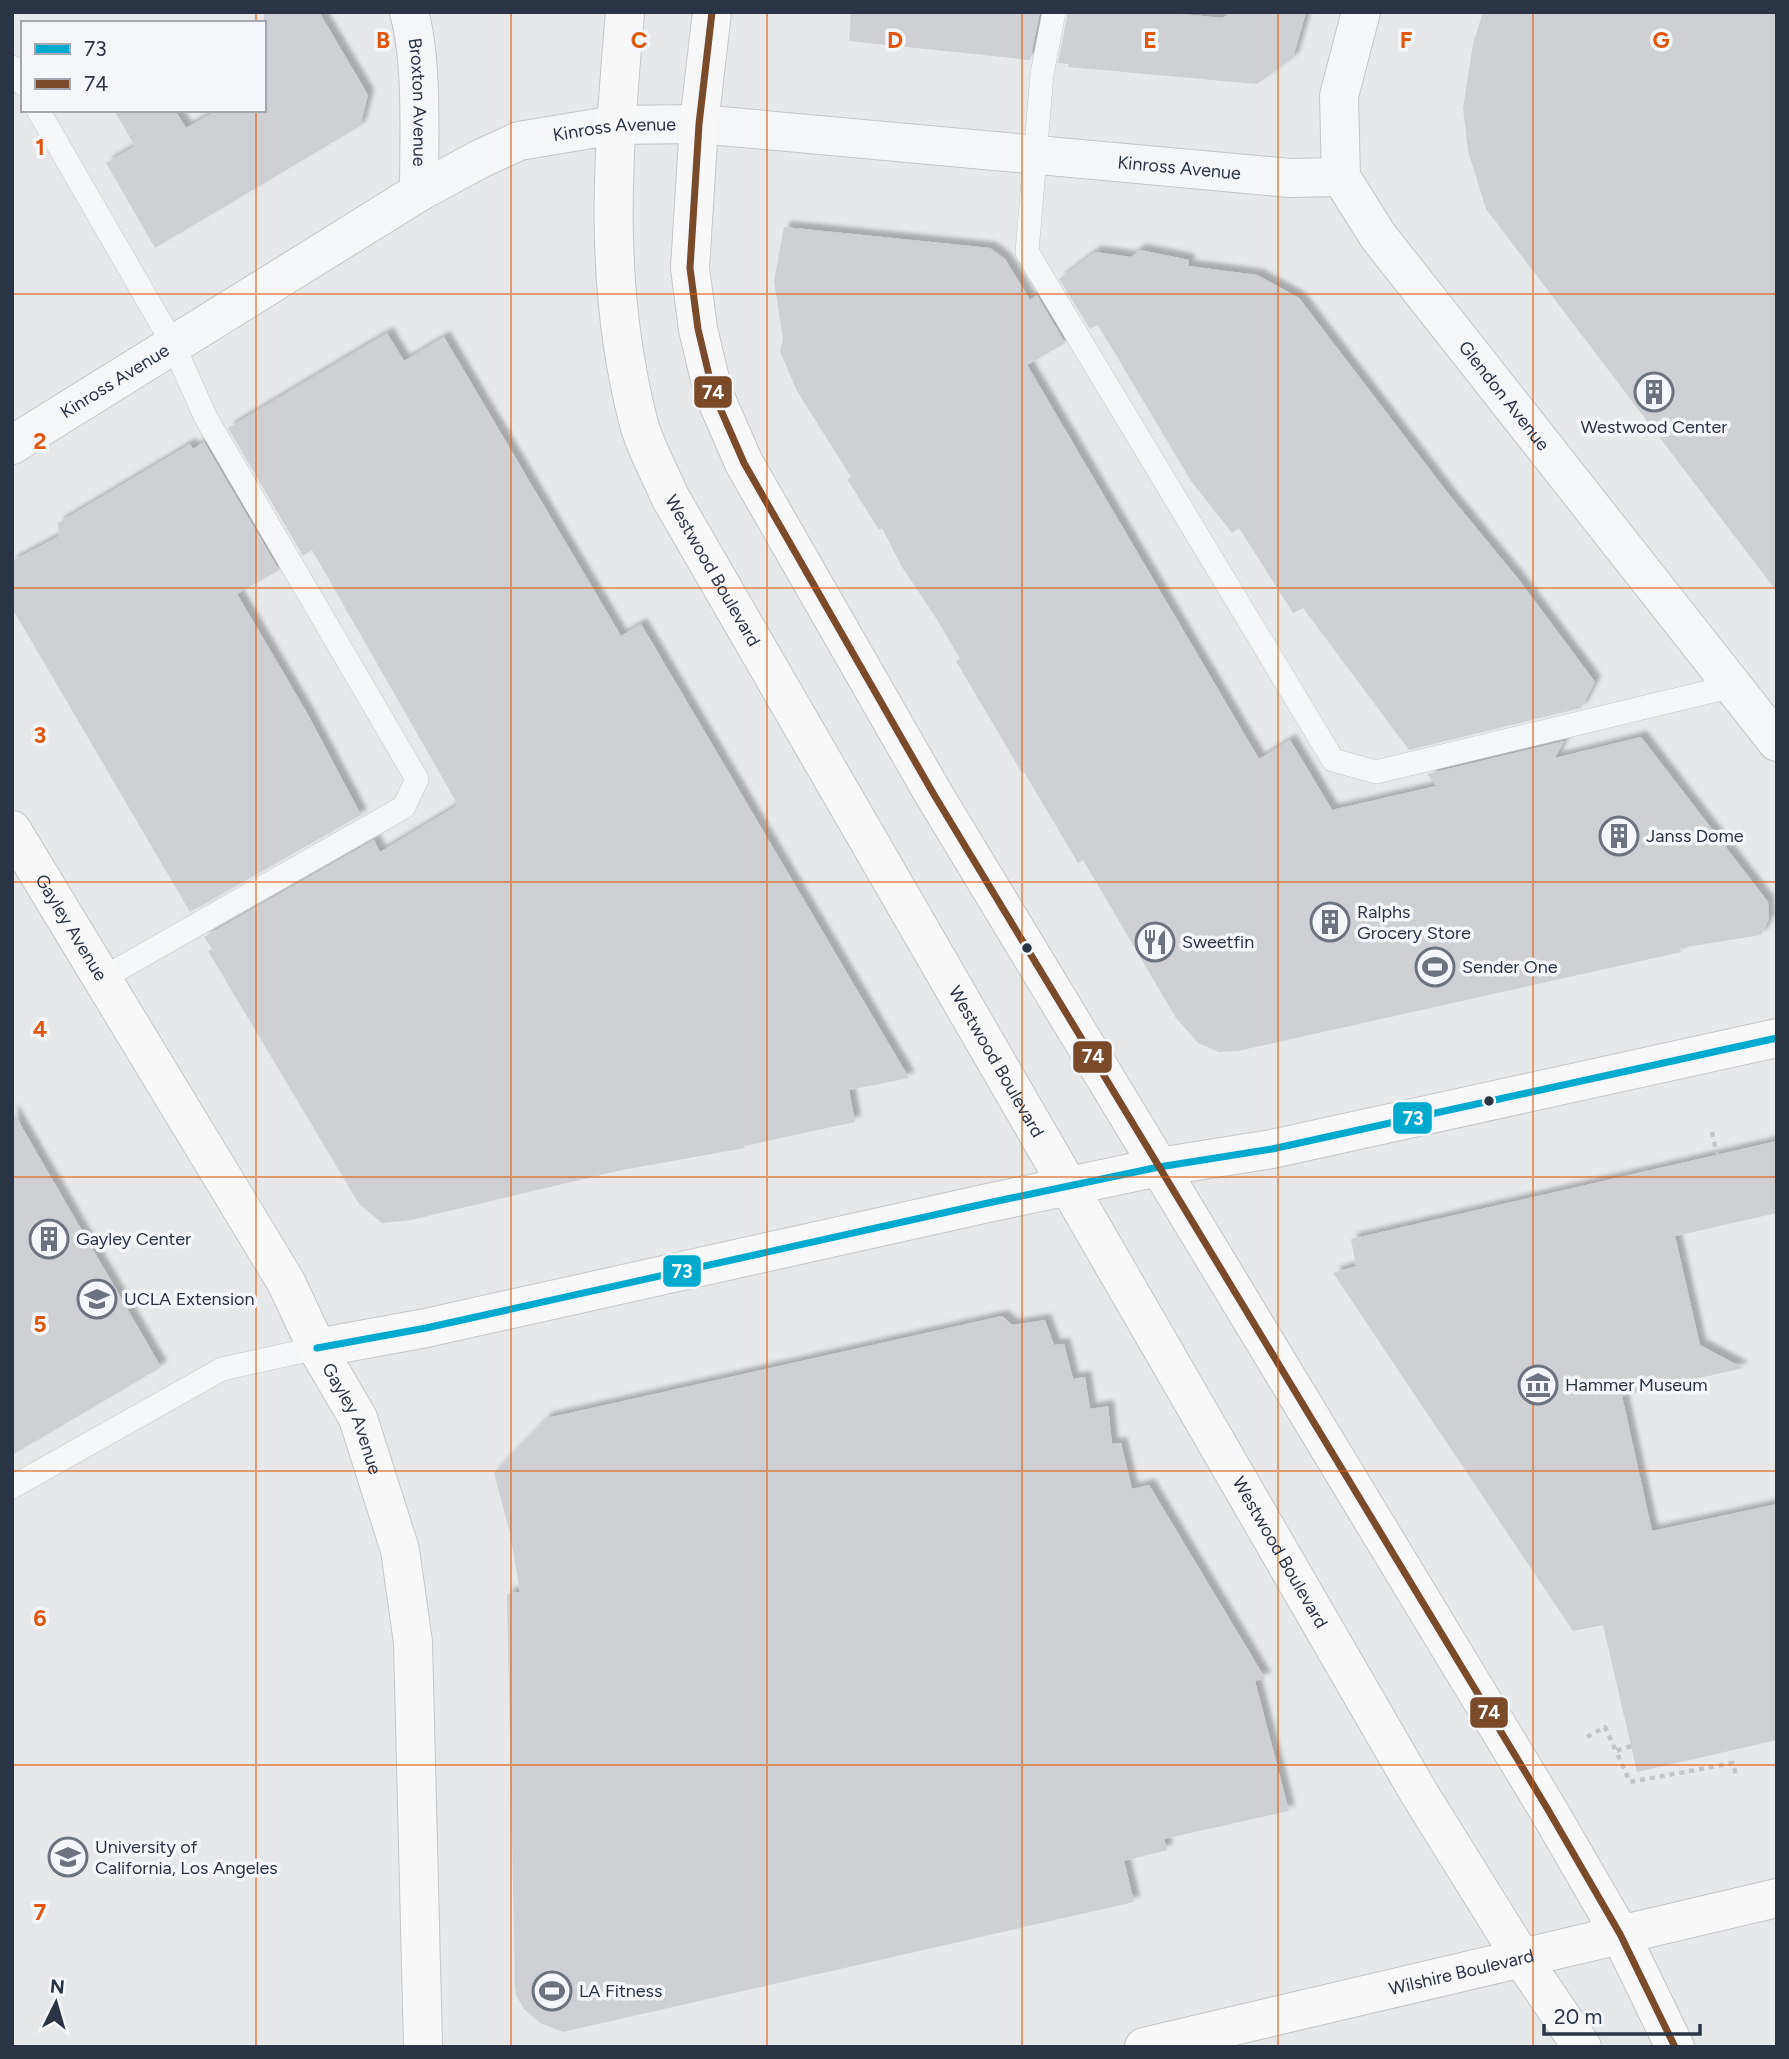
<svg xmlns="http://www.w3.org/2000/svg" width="1789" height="2059" font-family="Figtree,sans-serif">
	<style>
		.building { fill: #ced0d3; filter: url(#shadow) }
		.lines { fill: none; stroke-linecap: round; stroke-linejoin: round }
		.lane-casing { stroke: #c4c6c8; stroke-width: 24 }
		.street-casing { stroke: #c4c6c8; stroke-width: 40 }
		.secondary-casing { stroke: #c4c6c8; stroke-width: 40 }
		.primary-casing { stroke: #c2c5c8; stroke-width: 40 }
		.path { stroke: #c5c6ca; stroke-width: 4.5; stroke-dasharray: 5 5; stroke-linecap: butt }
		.lane { stroke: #f5f6f7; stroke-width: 23 }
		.street { stroke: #f5f6f7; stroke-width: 38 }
		.secondary { stroke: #f8f8f8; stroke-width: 38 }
		.primary { stroke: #f8f8f8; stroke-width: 38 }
		.bus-1-casing { stroke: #f4f6f9; stroke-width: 12 }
		.bus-2-casing { stroke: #f4f6f9; stroke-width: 12 }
		.bus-1 { stroke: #00a9ce; stroke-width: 7 }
		.bus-2 { stroke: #7a4b2a; stroke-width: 7 }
		.grid { fill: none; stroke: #df570f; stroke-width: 2; stroke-opacity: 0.55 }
		.bus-dot { fill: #2b3445; stroke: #f4f6f9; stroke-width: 2.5 }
		.labels { text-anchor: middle; stroke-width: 7; stroke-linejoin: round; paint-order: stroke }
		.street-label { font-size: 18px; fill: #2b3445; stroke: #f4f6f9 }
		.poi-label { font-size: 18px; fill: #2b3445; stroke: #f4f6f9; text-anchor: start }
		.grid-label { font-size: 23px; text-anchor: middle; font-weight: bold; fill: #df570f; stroke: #f4f6f9; stroke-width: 7; stroke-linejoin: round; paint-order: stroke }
		.line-badge { stroke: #f4f6f9; stroke-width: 2.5 }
		.badge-label { font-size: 19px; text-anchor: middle; font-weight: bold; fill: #fff }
	</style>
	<defs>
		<filter id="shadow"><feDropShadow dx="6" dy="-6" stdDeviation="2" flood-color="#0004"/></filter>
	</defs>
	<rect width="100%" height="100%" fill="#e6e8ea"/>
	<!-- building -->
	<path class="building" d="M264,12h55l49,83 -8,31 -205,122 -49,-85 29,-17 -21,-36h61l11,18 32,-18h46z
		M851,12h189l-10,48 -181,-19z
		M1068,12h93l61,6 11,-6h73l-13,46 -36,26 -189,-17 1,-3 -11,-1z
		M1483,12h294v580l-291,-383 -18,-58 -5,-43 10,-64z
		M784,227l206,21 15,11 25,41 7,-5 28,48 -38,22 232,394 31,-19 42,70 104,-24 -9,-12 137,-33 -9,17 86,-21 127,165 1,17 -8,16 -81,13 1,4 -443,99 -19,1 -21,-9 -22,-25 -93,-158 -5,3 -54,-91 -2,1 -66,-112 4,-2 -24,-41 -34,-51 -20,-39 -3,2 -32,-51 4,-2 -54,-86 -17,-39 3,-13 -9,-58z
		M1140,250l49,10 -1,6 69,9 42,23 151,198 69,84 76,102 -14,26 -172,42 -106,-142 -10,5 -54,-85 -7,5 -41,-52 -93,-156 -8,4 -31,-50 36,-27 36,5z
		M387,333l17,28 40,-24 177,299 20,-12 268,454 -60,12 6,32 -111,24 1,2 -123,22 -211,50 -29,3 -23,-19 -151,-253 4,-2 -8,-12 170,-97 6,12 78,-47 -146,-255 -9,6 -75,-128z
		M204,442l75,128 -42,24 70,119 54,102 -171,97 -178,-304v-47l47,-25 -1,-13 132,-79 3,5z
		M12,1110l149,257 -149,88z
		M1777,1141v72l-102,23 25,109 43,23 -121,28 30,135 125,-27v236l-140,32 -34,-147 -30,6 -240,-358 23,-7 -5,-27z
		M1002,1316l10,9 33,-5 9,25 10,-1 9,35 12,-2 5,32 18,-3 4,38 9,-1 11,46 17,-4 116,193 -10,3 34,130 -125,28 3,11 -43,11 10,41 -571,130 -23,-9 -16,-14 -8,-14 -1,-10 -8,-391 13,-2 -10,-59 -16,-60 53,-55z"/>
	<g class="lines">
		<defs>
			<path id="lane" d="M1054,12l-12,62 -15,178 306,508 43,12 357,-86
				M12,67l11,17
				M38,110l135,234 33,74 211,361 -13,28 -301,171
				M12,1487l210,-118 95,-21"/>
			<g id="street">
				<path id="s1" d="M409,12c14,49 10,127 10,180"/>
				<path id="s2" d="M1361,12l-22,84 2,81 37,59 399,506"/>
				<path id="s3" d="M12,445l407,-253 61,-33 39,-18 96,-16 84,-1 591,54 51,-1"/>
			</g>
			<g id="secondary">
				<path id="s4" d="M625,12c-12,143 -23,271 14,412 7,25 21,49 31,73l749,1296 102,164 61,90"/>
				<path d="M712,12l-13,112 -9,144 8,61 15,63 31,71 189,330 614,1015 73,126 55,113"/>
				<path id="s5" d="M12,830l274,452 31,66 41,70 42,132 13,92 10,405"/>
				<path d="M317,1348l109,-20 562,-125 171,-36 113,-18 505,-111"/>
			</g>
			<g id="primary">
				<path id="s6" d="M1144,2047l633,-149"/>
			</g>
		</defs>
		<!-- lane casing -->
		<use href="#lane" class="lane-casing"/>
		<!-- street casing -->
		<use href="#street" class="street-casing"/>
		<!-- secondary casing -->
		<use href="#secondary" class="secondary-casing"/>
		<!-- primary casing -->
		<use href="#primary" class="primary-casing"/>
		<!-- path -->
		<path class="path" d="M1712,1132l5,22
			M1587,1737l18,-10 11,24
			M1631,1746l-15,5 14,31 103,-19 3,13"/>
		<!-- lane -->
		<use href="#lane" class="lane"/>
		<!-- street -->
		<use href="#street" class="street"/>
		<!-- secondary -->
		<use href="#secondary" class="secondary"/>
		<!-- primary -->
		<use href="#primary" class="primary"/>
		<defs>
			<path id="bus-1" d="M317,1348l109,-20 562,-125 171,-36 113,-18 505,-111"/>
			<path id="bus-2" d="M712,12l-13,112 -9,144 8,61 15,63 31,71 189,330 614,1015 73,126 55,113"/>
		</defs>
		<!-- bus-1 casing -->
		<use href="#bus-1" class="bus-1-casing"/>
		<!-- bus-2 casing -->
		<use href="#bus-2" class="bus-2-casing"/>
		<!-- bus-1 -->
		<use href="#bus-1" class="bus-1"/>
		<!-- bus-2 -->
		<use href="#bus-2" class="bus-2"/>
	</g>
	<!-- grid -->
	<path class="grid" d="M256,12v11M511,12v2035M767,12v2035M1022,12v2035M1278,12v2035M1533,12v2035M256,110v1937M12,294h1765M12,588h1765M12,882h1765M12,1177h1765M12,1471h1765M12,1765h1765"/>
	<!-- icons -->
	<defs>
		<symbol id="building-ring" viewBox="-11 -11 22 22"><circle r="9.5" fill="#f4f6f9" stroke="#6c737f" stroke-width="1.5"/><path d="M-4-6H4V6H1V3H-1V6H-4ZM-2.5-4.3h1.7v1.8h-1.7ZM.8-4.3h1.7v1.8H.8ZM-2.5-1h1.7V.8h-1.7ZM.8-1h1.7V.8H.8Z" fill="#6c737f"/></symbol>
		<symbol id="restaurant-ring" viewBox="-11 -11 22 22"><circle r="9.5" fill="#f4f6f9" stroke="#6c737f" stroke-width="1.5"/><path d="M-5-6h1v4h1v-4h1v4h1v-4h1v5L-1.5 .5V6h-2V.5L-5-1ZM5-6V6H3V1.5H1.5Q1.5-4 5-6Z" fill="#6c737f"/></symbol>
		<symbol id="stadium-ring" viewBox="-11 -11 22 22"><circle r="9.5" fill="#f4f6f9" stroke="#6c737f" stroke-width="1.5"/><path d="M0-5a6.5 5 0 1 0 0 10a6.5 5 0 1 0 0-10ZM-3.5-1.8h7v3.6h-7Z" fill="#6c737f"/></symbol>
		<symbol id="university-ring" viewBox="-11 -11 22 22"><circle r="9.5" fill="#f4f6f9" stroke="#6c737f" stroke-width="1.5"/><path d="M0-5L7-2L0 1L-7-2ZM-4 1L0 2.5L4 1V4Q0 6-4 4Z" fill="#6c737f"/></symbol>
		<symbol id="museum-ring" viewBox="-11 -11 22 22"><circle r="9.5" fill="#f4f6f9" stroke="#6c737f" stroke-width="1.5"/><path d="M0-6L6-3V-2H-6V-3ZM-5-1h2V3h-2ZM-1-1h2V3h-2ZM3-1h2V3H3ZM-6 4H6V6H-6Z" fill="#6c737f"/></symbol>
	</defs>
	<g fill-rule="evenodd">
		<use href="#building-ring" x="1632" y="370" width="44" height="44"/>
		<use href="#building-ring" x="1597" y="814" width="44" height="44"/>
		<use href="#building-ring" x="1308" y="900" width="44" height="44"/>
		<use href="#restaurant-ring" x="1133" y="920" width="44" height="44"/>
		<use href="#stadium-ring" x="1413" y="945" width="44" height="44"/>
		<use href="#building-ring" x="27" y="1217" width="44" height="44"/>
		<use href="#university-ring" x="75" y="1277" width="44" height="44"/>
		<use href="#museum-ring" x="1516" y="1363" width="44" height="44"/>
		<use href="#university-ring" x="46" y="1835" width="44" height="44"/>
		<use href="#stadium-ring" x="530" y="1969" width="44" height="44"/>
	</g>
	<!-- markers -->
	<g class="bus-dot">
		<circle cx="1027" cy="948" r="6"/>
		<circle cx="1489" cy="1101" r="6"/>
	</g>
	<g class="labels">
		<!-- street labels -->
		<g class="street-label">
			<text dy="6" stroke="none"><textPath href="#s1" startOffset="91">Broxton Avenue</textPath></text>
			<text dy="6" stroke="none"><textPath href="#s3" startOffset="688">Kinross Avenue</textPath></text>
			<text dy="6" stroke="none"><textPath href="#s3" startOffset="1255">Kinross Avenue</textPath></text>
			<text dy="6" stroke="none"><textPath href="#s3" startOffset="121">Kinross Avenue</textPath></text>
			<text dy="6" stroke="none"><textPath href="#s2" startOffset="441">Glendon Avenue</textPath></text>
			<text dy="6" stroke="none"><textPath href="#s4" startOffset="579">Westwood Boulevard</textPath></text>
			<text dy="6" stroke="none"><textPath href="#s5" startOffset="114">Gayley Avenue</textPath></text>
			<text dy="6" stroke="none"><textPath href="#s4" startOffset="1146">Westwood Boulevard</textPath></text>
			<text dy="6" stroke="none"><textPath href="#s5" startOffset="681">Gayley Avenue</textPath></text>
			<text dy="6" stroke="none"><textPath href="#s4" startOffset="1713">Westwood Boulevard</textPath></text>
			<text dy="6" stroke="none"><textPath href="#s6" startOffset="326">Wilshire Boulevard</textPath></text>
		</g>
		<!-- poi labels -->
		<g class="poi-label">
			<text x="1654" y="433" text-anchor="middle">Westwood Center</text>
			<text x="1646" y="842">Janss Dome</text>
			<text x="1357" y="918">Ralphs<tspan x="1357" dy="21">Grocery Store</tspan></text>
			<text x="1182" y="948">Sweetfin</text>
			<text x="1462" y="973">Sender One</text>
			<text x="76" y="1245">Gayley Center</text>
			<text x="124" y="1305">UCLA Extension</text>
			<text x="1565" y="1391">Hammer Museum</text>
			<text x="95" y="1853">University of<tspan x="95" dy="21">California, Los Angeles</tspan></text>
			<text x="579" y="1997">LA Fitness</text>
		</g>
	</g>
	<g class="grid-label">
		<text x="383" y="48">B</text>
		<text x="639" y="48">C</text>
		<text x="895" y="48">D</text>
		<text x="1150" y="48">E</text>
		<text x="1406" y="48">F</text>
		<text x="1661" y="48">G</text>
		<text x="40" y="155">1</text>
		<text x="40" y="449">2</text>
		<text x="40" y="743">3</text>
		<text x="40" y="1037">4</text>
		<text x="40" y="1332">5</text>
		<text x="40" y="1626">6</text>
		<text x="40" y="1920">7</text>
	</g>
	<g class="line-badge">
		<rect x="693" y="375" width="40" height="34" rx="7" fill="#7a4b2a"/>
		<rect x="1072" y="1040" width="41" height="34" rx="7" fill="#7a4b2a"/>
		<rect x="1392" y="1101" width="41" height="34" rx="7" fill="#00a9ce"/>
		<rect x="662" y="1254" width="40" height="34" rx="7" fill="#00a9ce"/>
		<rect x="1469" y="1696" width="40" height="33" rx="7" fill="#7a4b2a"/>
	</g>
	<g class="badge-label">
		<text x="713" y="399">74</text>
		<text x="1093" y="1063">74</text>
		<text x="1413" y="1125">73</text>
		<text x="682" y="1278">73</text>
		<text x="1489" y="1719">74</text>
	</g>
	<!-- border -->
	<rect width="1789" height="2059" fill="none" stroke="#2b3445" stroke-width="28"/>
	<!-- legend -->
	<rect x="21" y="21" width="245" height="91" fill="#f4f6f9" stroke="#a4a8b1" stroke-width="2"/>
	<rect x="35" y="44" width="35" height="10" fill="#00a9ce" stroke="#a4a8b1" stroke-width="2"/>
	<text x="84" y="56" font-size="21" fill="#2b3445">73</text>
	<rect x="35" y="79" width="35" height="10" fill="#7a4b2a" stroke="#a4a8b1" stroke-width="2"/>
	<text x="84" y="91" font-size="21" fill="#2b3445">74</text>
	<!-- north arrow -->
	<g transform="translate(56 2003) rotate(5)" stroke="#f4f6f9" stroke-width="5" paint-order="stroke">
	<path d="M0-5L12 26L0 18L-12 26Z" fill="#2b3445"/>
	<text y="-10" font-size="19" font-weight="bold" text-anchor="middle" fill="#2b3445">N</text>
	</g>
	<!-- scale -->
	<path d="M1544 2024v10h156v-10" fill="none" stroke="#2b3445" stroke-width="3.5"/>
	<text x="1554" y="2024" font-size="21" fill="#2b3445" stroke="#f4f6f9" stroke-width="5" paint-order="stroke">20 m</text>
</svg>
